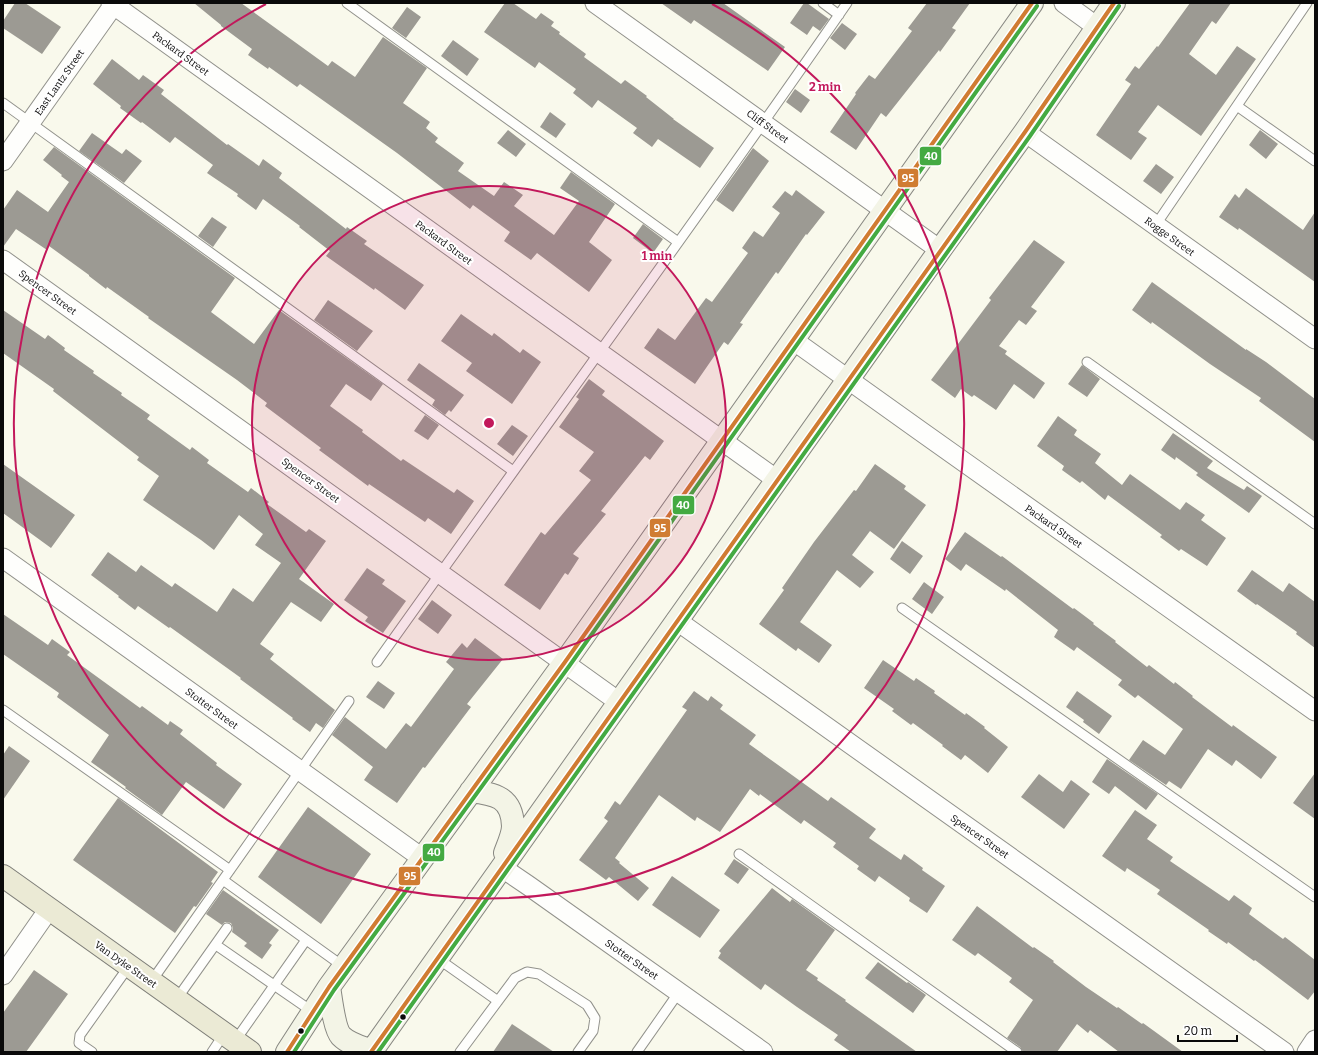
<svg xmlns="http://www.w3.org/2000/svg" width="1318" height="1055" font-family="Bitter,serif">
	<style>
		.building { fill: #9c9a93 }
		.lines { fill: none; stroke-linecap: round; stroke-linejoin: round }
		.service-casing { stroke: #92928c; stroke-width: 11 }
		.minor-casing { stroke: #92928c; stroke-width: 21 }
		.secondary-casing { stroke: #888882; stroke-width: 24 }
		.primary-casing { stroke: #7f7f79; stroke-width: 24 }
		.service { stroke: #fefefc; stroke-width: 9 }
		.minor { stroke: #fefefc; stroke-width: 19 }
		.secondary { stroke: #f3f4e6; stroke-width: 22 }
		.primary { stroke: #ebead5; stroke-width: 22 }
		.bus-1-casing { stroke: #fff; stroke-width: 7 }
		.bus-2-casing { stroke: #fff; stroke-width: 7 }
		.bus-1 { stroke: #d07c32; stroke-width: 4 }
		.bus-2 { stroke: #44aa42; stroke-width: 4 }
		.ring { fill: none; stroke: #c2185b; stroke-width: 2 }
		.bus-dot { fill: #0a0a0a; stroke: #fff; stroke-width: 1.5 }
		.labels { text-anchor: middle; stroke-width: 4; stroke-linejoin: round; paint-order: stroke }
		.street-label { font-size: 10px; fill: #0a0a0a; stroke: #fff }
		.centre { fill: #c2185b; stroke: #fff; stroke-width: 2 }
		.ring-label { font-size: 12px; text-anchor: middle; font-weight: bold; fill: #c2185b; stroke: #fff; stroke-width: 4; stroke-linejoin: round; paint-order: stroke }
		.line-badge { stroke: #fff; stroke-width: 1.5 }
		.badge-label { font-size: 11px; text-anchor: middle; font-weight: bold; fill: #fff }
	</style>
	<rect width="100%" height="100%" fill="#f9f9ec"/>
	<!-- building -->
	<path class="building" d="M15,3h10l36,24 -19,27 -39,-26v-7z
		M194,3h47l87,63 4,-5 23,16 28,-40 44,31 -24,35 27,19 -4,6 12,10 -3,4 29,21 -6,8 36,25 10,-14 19,13 -9,11 40,29 25,-34 -19,-13 11,-16 44,32 -26,38 23,18 -23,32 -52,-39 -6,7 -27,-19 6,-9 -37,-27 -3,4 -73,-56 -97,-69 -3,3 -28,-20 -1,2 -20,-14 4,-6 -31,-23v-1z
		M505,3h8l23,16 5,-6 13,9 -3,4 9,6 -1,2 27,20 -2,3 37,27 4,-4 22,16 -1,1 28,22h-1l41,29 -14,20 -42,-29 -6,8 -19,-14 4,-5 -39,-28 -6,8 -19,-15 3,-4 -37,-27 -4,6 -51,-36z
		M661,3h62l62,44 -17,24 -74,-51 -3,4z
		M804,3h3l22,16 -9,12 -7,-5 -6,9 -17,-12z
		M927,3h43l-18,25 4,2 -16,22 -1,-2 -53,67 -5,-4 -25,37 -26,-18 26,-38 -1,-1 14,-18 6,4 37,-48 -4,-3z
		M1190,3h41l-15,21 -4,-3 -23,33 27,21 21,-29 19,13 -55,77 -43,-31 -20,27 9,6 -16,22 -35,-25 35,-51 -6,-4 10,-14 4,3 18,-23 1,1z
		M407,7l14,10 -15,21 -14,-10z
		M842,23l15,11 -12,16 -15,-12z
		M453,40l26,19 -12,17 -26,-20z
		M112,59l27,21 4,-5 21,15 -3,4 66,51 1,-1 31,22 4,-7 19,14 -3,5 67,51 1,-2 20,14 -3,3 60,41 -19,25 -30,-22 -1,2 -48,-34 4,-5 -31,-24 1,-1 -37,-27 -7,11 -19,-14 1,-2 -31,-21 6,-8 -38,-28 -5,6 -28,-21 -1,1 -21,-15 1,-2 -28,-22z
		M795,89l15,11 -9,13 -15,-11z
		M550,112l16,12 -10,14 -16,-11z
		M508,130l18,14 -10,13 -19,-14z
		M1260,130l18,14 -12,15 -17,-14z
		M92,133l30,21 4,-5 16,12 -18,22 -45,-32z
		M54,147l181,131 -24,34 43,32 25,-34 104,74 -12,17 -25,-17 -16,22 33,24 -1,2 39,29 2,-2 51,34 3,-4 17,12 -23,33 -23,-16 -3,4 -56,-38 -1,2 -49,-36 2,-2 -56,-42 2,-3 -30,-23 -89,-62 1,-1 -42,-30 -1,2 -17,-13v-1l-40,-29 -2,4 -31,-21 -13,18v-37l14,-20 31,22 21,-30 -8,-6 1,-1 -19,-15z
		M753,148l16,13 -36,51 -17,-12z
		M1156,164l18,13 -13,17 -18,-13z
		M1246,188l57,42 12,-18v70l-76,-54 -1,2 -19,-13 16,-23 4,4z
		M796,190l29,22 -18,23 -1,-1 -28,40 -2,-2 -36,51 3,1 -15,21 -4,-3 -29,42 -51,-36 14,-20 17,12 31,-42 6,4 36,-49 -6,-5 12,-17 9,6 17,-24 -8,-6 13,-16 7,5z
		M212,217l15,10 -14,20 -15,-11z
		M643,224l20,15 -10,14 -20,-15z
		M1034,240l31,22 -34,45 6,4 -11,14 -7,-5 -20,26 8,5 -2,3 40,29 -11,16 -20,-15 -18,26 -22,-15 -2,2 -11,-8 -6,9 -24,-18 60,-80 -2,-2z
		M1152,282l94,68v-1l20,13 49,37v43l-56,-41 2,-3 -51,-34 -58,-42 -1,2 -19,-14z
		M328,300l45,31 -16,20 -43,-31z
		M3,310l42,29 3,-4 17,13 -1,2 30,21 -1,2 29,20 -1,2 29,20 -3,4 43,31 2,-3 17,13 -2,3 41,29 3,-4 18,14 -2,2 39,28 3,-3 17,12 -27,38 35,25 -13,18 -30,-20 -31,42 14,10 -4,5 65,51 -12,18 -7,-5 -6,9 -18,-13 1,-1 -53,-39 1,-1 -71,-51 -1,1 -31,-22 -3,4 -17,-13 1,-1 -28,-21 17,-23 28,20 5,-7 31,22 3,-4 42,29 16,-24 20,14 28,-39 -26,-18 8,-11 -24,-19 -25,35 -13,-10 -58,-40 16,-24 -22,-16 2,-3 -86,-66 1,-2 -51,-36z
		M461,314l31,22 2,-3 26,20 3,-4 18,13 -29,42 -46,-33 6,-8 -31,-22z
		M419,363l45,32 -13,17 -2,-2 -4,5 -13,-10 3,-5 -28,-20z
		M1082,365l18,14 -13,18 -19,-13z
		M589,379l16,12 -3,4 62,46 -14,19 -5,-4 -44,55 5,3 -33,40 6,4 -11,17 -3,-2 -25,37 -36,-25 37,-53 4,3 46,-55 -12,-9 15,-19 -35,-25 20,-28 -3,-2z
		M425,415l14,10 -11,15 -14,-9z
		M1058,416l19,14 -3,5 27,19 -6,9 27,22 8,-11 50,36 6,-8 19,13 -4,5 25,18 -19,28 -26,-17 -2,2 -19,-14 2,-2 -54,-40 -3,5 -23,-19 -2,2 -18,-13 2,-4 -27,-20z
		M512,425l16,11 -15,20 -16,-12z
		M1173,433l40,28 -6,7 37,22 3,-4 15,10 -13,17 -53,-38 2,-2 -22,-16 -1,3 -14,-10z
		M3,464l72,51 -24,33 -48,-35z
		M875,464l31,22 -2,3 22,16 -32,44 -24,-18 -18,24 22,17 -14,16 -23,-18 -37,52 32,23 -13,18 -21,-15 -2,3 -37,-27 25,-34 -2,-2 32,-46 40,-52 2,1z
		M965,532l36,25 1,-1 71,53 1,-1 20,15 -1,1 23,17 -1,1 32,25 2,-2 25,19 1,-2 18,14 -1,1 40,30 1,-2 44,32 -16,22 -25,-19 -4,6 -24,-17 -27,40 -12,-8 -3,4 -37,-25 14,-20 22,15 18,-26 -45,-34 -3,3 -17,-13 4,-5 -45,-33 -3,4 -20,-14 4,-7 -52,-41 -1,2 -39,-27 -5,7 -16,-12z
		M902,541l21,15 -13,18 -20,-15z
		M367,568l18,12 -3,4 24,17 -23,32 -18,-12 3,-4 -24,-17z
		M1252,570l31,22 6,-9 26,19v46l-19,-14 1,-2 -40,-28 -1,1 -19,-14z
		M924,582l20,15 -12,17 -20,-15z
		M432,600l20,15 -14,19 -20,-15z
		M3,614l45,31 4,-6 18,13 -3,3 73,53 2,-2 26,19 2,-4 13,9 -3,4 37,29 -1,2 26,19 -18,25 -38,-27 -24,33 -37,-27 1,-1 -35,-25 18,-27 -52,-38 2,-4 -56,-39z
		M475,638l28,21 -36,45 4,3 -46,61 -2,-1 -26,36 -33,-23 9,-13 -41,-32 13,-18 41,32 20,-26 5,4 43,-58 -8,-7 16,-19 5,5z
		M883,660l31,21 2,-3 19,13 -1,2 31,22 1,-2 19,14 -1,1 24,19 -20,26 -23,-18 -4,5 -19,-14 1,-1 -30,-22 -2,2 -19,-14 2,-2 -30,-21z
		M378,681l17,12 -11,16 -18,-12z
		M694,691l14,10 3,-5 12,9 -3,4 36,26 -7,9 79,57 3,-4 45,32 -7,9 32,22 3,-6 19,14 -1,2 23,16 -18,27 -18,-12 1,-3 -31,-22 -4,6 -18,-13 2,-3 -26,-19 3,-4 -32,-23 -3,4 -41,-30 -1,2 -9,-7 -30,43 -23,-15 -2,4 -36,-26 -44,63 5,4 -1,1 30,25 -11,13 -29,-24 -3,3 -27,-20 29,-39 -4,-3 11,-17 5,4 67,-95 -5,-3z
		M1077,691l35,25 -13,18 -16,-12 1,-2 -18,-13z
		M9,746l21,15 -27,39v-45z
		M1107,759l51,35 -12,16 -31,-24 -6,8 -17,-12z
		M1315,773v46l-22,-16z
		M1039,774l24,18 8,-12 19,14 -26,35 -43,-32z
		M118,798l100,74 -7,10 2,1 -17,24 -2,-1 -19,27 -102,-73z
		M308,807l63,47 -50,70 -63,-47z
		M1135,810l22,15 -10,14 26,18 -3,4 59,40 5,-6 18,13 -3,6 34,25 2,-2 30,23v31l-7,9 -53,-40 -1,1 -26,-19 -1,2 -19,-13 1,-1 -52,-36 3,-4 -33,-22 -2,4 -23,-16z
		M734,859l15,10 -11,15 -14,-10z
		M672,876l48,34 -20,28 -48,-33z
		M772,888l18,14 2,-3 43,31 -29,40 12,8 -1,2 29,20 -1,1 72,51h-66l-17,-12 4,-5 -41,-28 -32,-23 -4,6 -43,-32 3,-5 -2,-2z
		M223,890l56,40 -10,13 3,2 -10,14 -18,-13 3,-3 -15,-11 1,-4 -2,-5 -6,-1 -3,3 -16,-11z
		M977,906l56,42 1,-1 20,14 -1,1 33,25 31,21 1,-1 24,17 1,-1 40,29h-64l-29,-22 -2,3 -11,-9 -20,28h-34l-3,-5 -13,-9 26,-38 -24,-18 3,-4 -34,-25 -3,3 -23,-16z
		M878,962l29,21 1,-1 18,13 -13,18 -48,-35z
		M34,970l34,24 -42,58h-23v-39z
		M512,1024l42,28h-61z"/>
	<g class="lines">
		<defs>
			<path id="service" d="M347,3l331,239
				M823,3l16,12
				M3,103l510,368
				M1237,106l78,55
				M1155,226l152,-223
				M1087,362l228,162
				M902,608l413,289
				M377,662c156,-220 317,-437 470,-659
				M3,710l227,160
				M739,854l278,198
				M223,880l121,87
				M216,945l97,67
				M437,958l61,43
				M151,982l198,-281
				M176,1000l51,-72
				M235,1041l71,-101
				M92,1052l-13,-9 1,-8 49,-69
				M212,1052l12,-18
				M460,1052l55,-74 12,-6 12,2 48,31 8,13 -2,13 -15,21
				M637,1052l42,-60"/>
			<path id="minor" d="M111,3l666,477
				M595,3l345,247
				M1064,3l33,24
				M1025,132l290,207
				M3,161l112,-158
				M3,260l616,442
				M793,340l126,90 396,281
				M3,558l419,300
				M676,620l608,432
				M501,867l28,19 234,166
				M3,975l46,-66
				M1307,1052l8,-12"/>
			<path id="secondary" d="M471,791c24,3 41,6 42,35 0,8 -5,19 -8,27
				M329,987c2,11 5,41 12,49 8,8 20,11 31,15
				M287,1052l42,-65 236,-325 467,-659
				M371,1052l569,-802 85,-118 89,-129"/>
			<path id="primary" d="M3,876l247,176"/>
		</defs>
		<!-- service casing -->
		<use href="#service" class="service-casing"/>
		<!-- minor casing -->
		<use href="#minor" class="minor-casing"/>
		<!-- secondary casing -->
		<use href="#secondary" class="secondary-casing"/>
		<!-- primary casing -->
		<use href="#primary" class="primary-casing"/>
		<!-- service -->
		<use href="#service" class="service"/>
		<!-- minor -->
		<use href="#minor" class="minor"/>
		<!-- secondary -->
		<use href="#secondary" class="secondary"/>
		<!-- primary -->
		<use href="#primary" class="primary"/>
		<defs>
			<path id="bus-1" d="M287,1052l42,-65 236,-325 467,-659
				M371,1052l654,-920 89,-129"/>
			<path id="bus-2" d="M294,1052l40,-62 236,-325 467,-659
				M378,1052l652,-916 89,-130"/>
		</defs>
		<!-- bus-1 casing -->
		<use href="#bus-1" class="bus-1-casing"/>
		<!-- bus-2 casing -->
		<use href="#bus-2" class="bus-2-casing"/>
		<!-- bus-1 -->
		<use href="#bus-1" class="bus-1"/>
		<!-- bus-2 -->
		<use href="#bus-2" class="bus-2"/>
	</g>
	<!-- distance rings -->
	<circle cx="489" cy="423" r="237" fill="#c2185b" fill-opacity=".12"/>
	<g class="ring">
		<circle cx="489" cy="423" r="237"/>
		<path d="M712 4A475 475 0 1 1 266 4"/>
	</g>
	<!-- markers -->
	<g class="bus-dot">
		<circle cx="403" cy="1017" r="3.5"/>
		<circle cx="301" cy="1031" r="3.5"/>
	</g>
	<g class="labels">
		<!-- street labels -->
		<g class="street-label">
			<text transform="translate(181 53) rotate(36)" y="4">Packard Street</text>
			<text transform="translate(59 82) rotate(-55)" y="4">East Lantz Street</text>
			<text transform="translate(768 126) rotate(36)" y="4">Cliff Street</text>
			<text transform="translate(1170 236) rotate(36)" y="4">Rogge Street</text>
			<text transform="translate(444 242) rotate(36)" y="4">Packard Street</text>
			<text transform="translate(48 292) rotate(36)" y="4">Spencer Street</text>
			<text transform="translate(311 480) rotate(36)" y="4">Spencer Street</text>
			<text transform="translate(1054 526) rotate(35)" y="4">Packard Street</text>
			<text transform="translate(212 708) rotate(36)" y="4">Stotter Street</text>
			<text transform="translate(980 836) rotate(35)" y="4">Spencer Street</text>
			<text transform="translate(632 959) rotate(35)" y="4">Stotter Street</text>
			<text transform="translate(126 964) rotate(35)" y="4">Van Dyke Street</text>
		</g>
	</g>
	<circle cx="489" cy="423" r="6" class="centre"/>
	<g class="ring-label">
		<text x="825" y="91">2 min</text>
		<text x="657" y="260">1 min</text>
	</g>
	<g class="line-badge">
		<rect x="919" y="146" width="23" height="20" rx="4" fill="#44aa42"/>
		<rect x="897" y="168" width="22" height="20" rx="4" fill="#d07c32"/>
		<rect x="672" y="495" width="23" height="20" rx="4" fill="#44aa42"/>
		<rect x="649" y="518" width="22" height="20" rx="4" fill="#d07c32"/>
		<rect x="422" y="843" width="23" height="19" rx="4" fill="#44aa42"/>
		<rect x="398" y="866" width="23" height="20" rx="4" fill="#d07c32"/>
	</g>
	<g class="badge-label">
		<text x="931" y="160">40</text>
		<text x="908" y="182">95</text>
		<text x="683" y="509">40</text>
		<text x="660" y="532">95</text>
		<text x="434" y="856">40</text>
		<text x="410" y="880">95</text>
	</g>
	<!-- border -->
	<rect width="1318" height="1055" fill="none" stroke="#0a0a0a" stroke-width="8"/>
	<!-- scale -->
	<path d="M1178 1035v6h59v-6" fill="none" stroke="#0a0a0a" stroke-width="2"/>
	<text x="1184" y="1035" font-size="12" fill="#0a0a0a" stroke="#ffffff" stroke-width="3" paint-order="stroke">20 m</text>
</svg>
